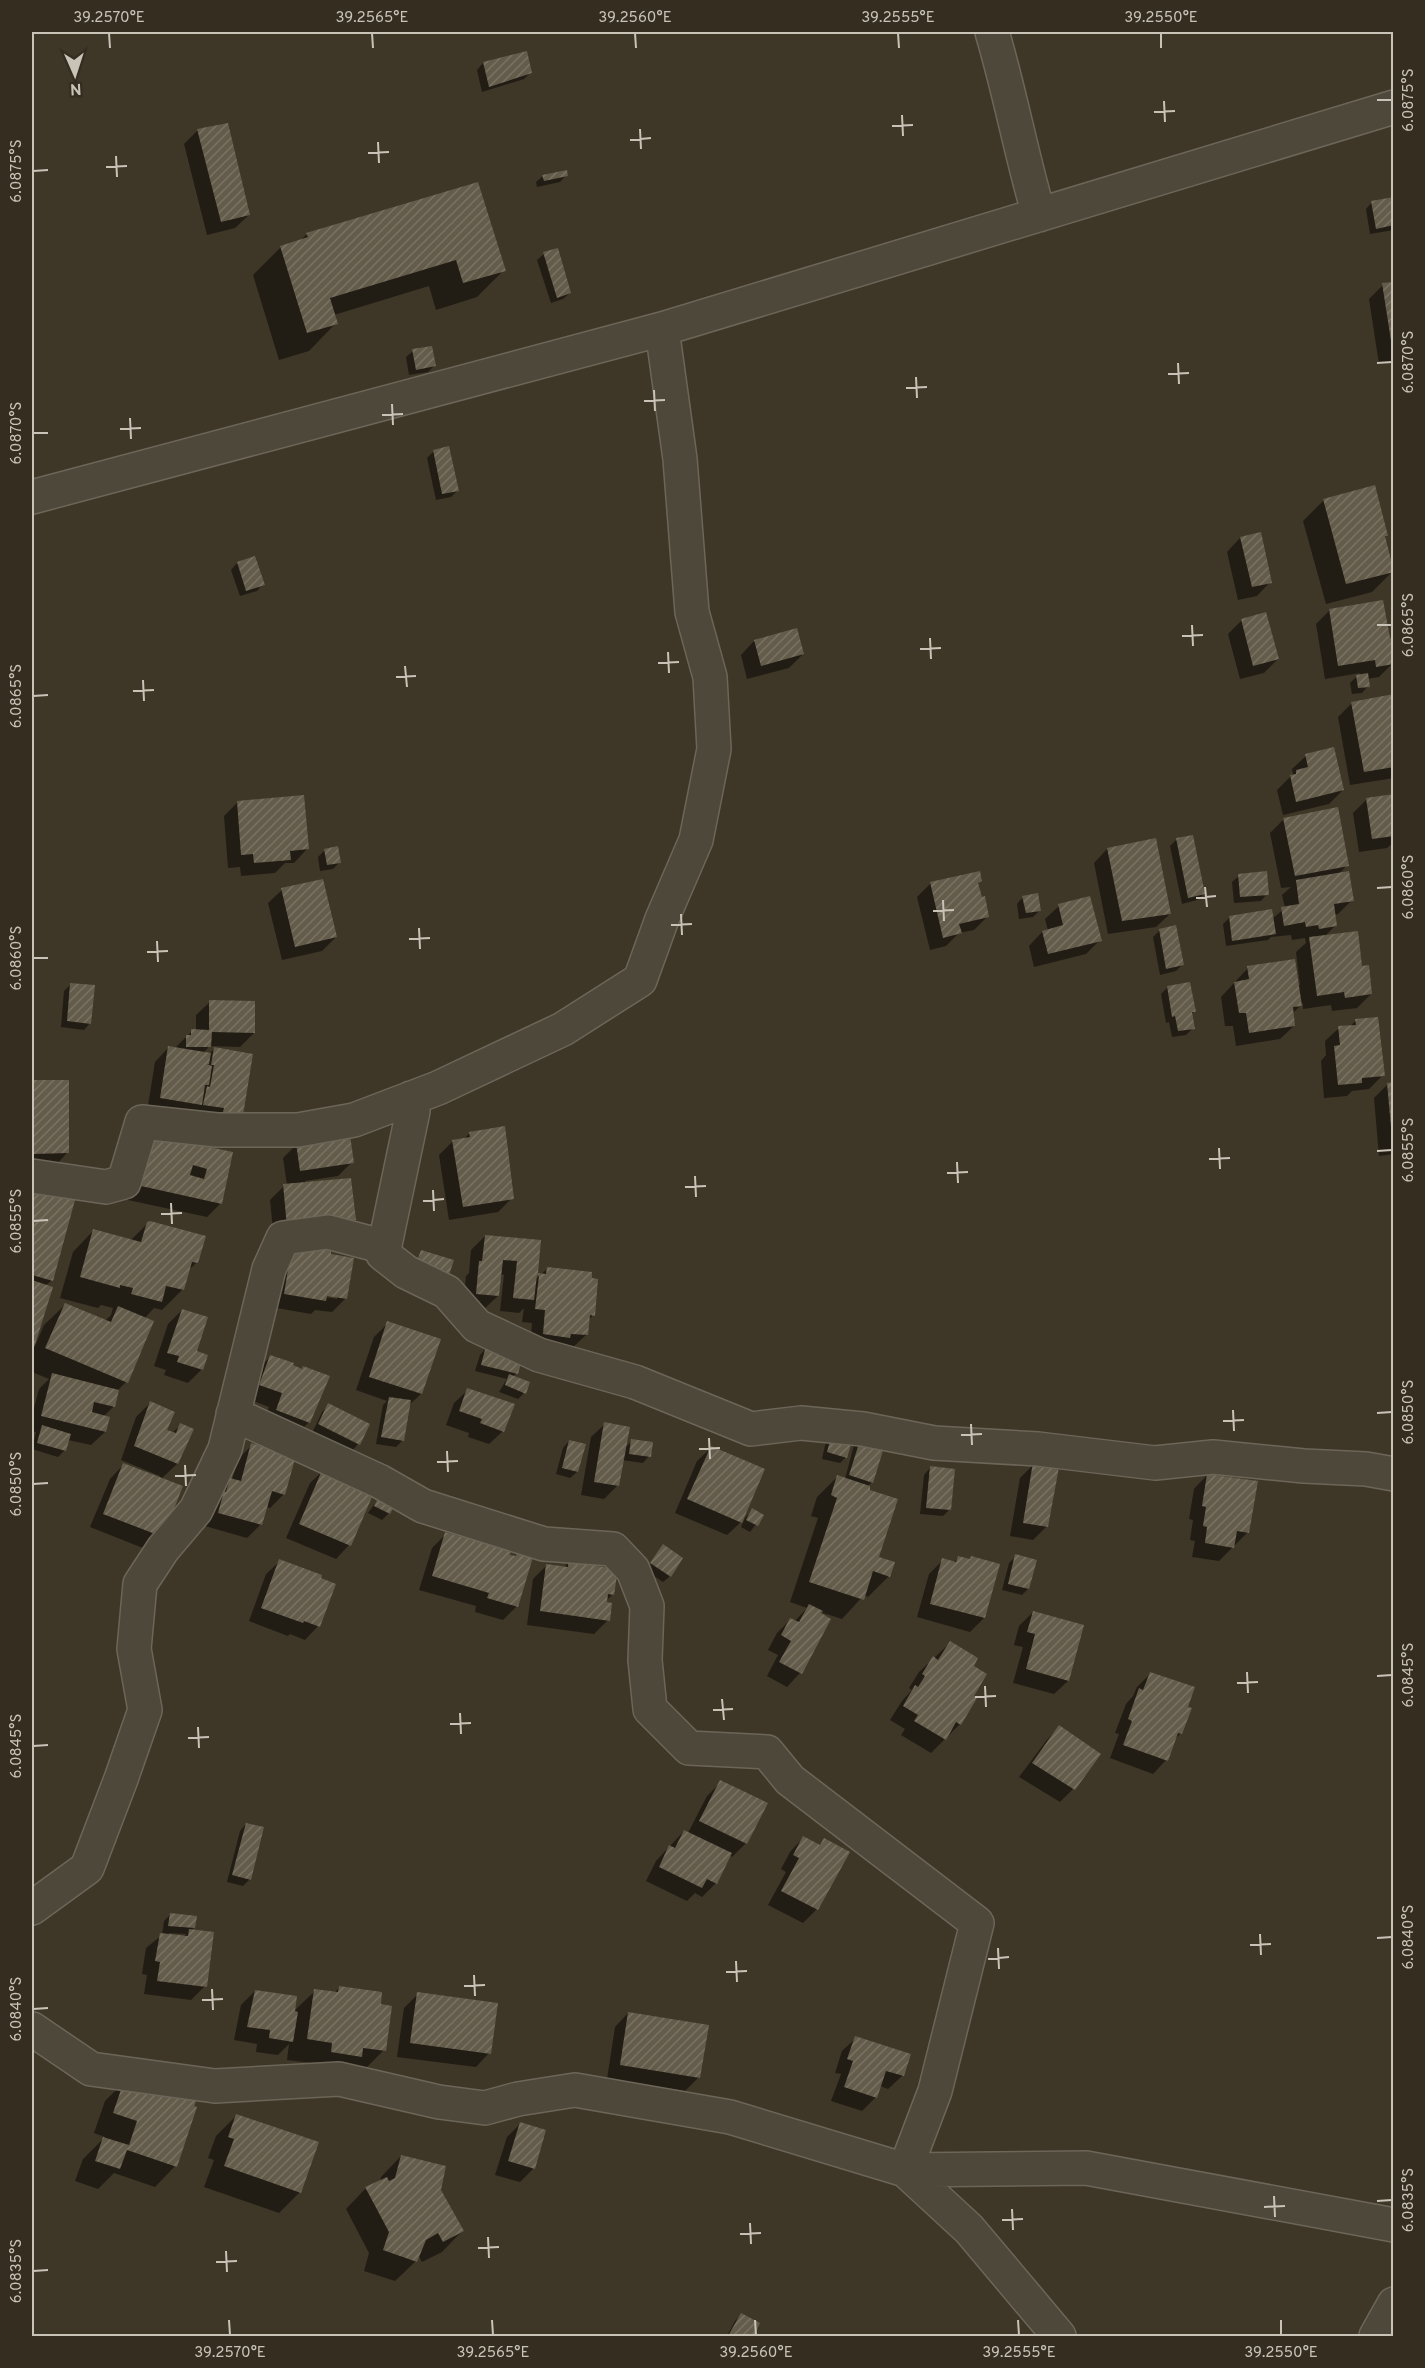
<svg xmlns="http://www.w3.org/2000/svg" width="1425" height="2368" font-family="Overpass,sans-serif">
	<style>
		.shadow { fill: #0007; fill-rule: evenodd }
		.building { fill: url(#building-hatch); fill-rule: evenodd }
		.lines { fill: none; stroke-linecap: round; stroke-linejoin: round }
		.minor-casing { stroke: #6c6659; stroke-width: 36 }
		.minor { stroke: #4e483b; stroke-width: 33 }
		.ticks { fill: none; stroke: #c9c3b7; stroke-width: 2 }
		.neatline { fill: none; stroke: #c9c3b7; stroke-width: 2 }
		.ticks-label { font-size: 15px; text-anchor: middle; fill: #c9c3b7 }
	</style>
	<defs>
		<pattern id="building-hatch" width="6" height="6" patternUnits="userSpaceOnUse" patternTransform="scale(1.5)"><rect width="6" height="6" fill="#645c4b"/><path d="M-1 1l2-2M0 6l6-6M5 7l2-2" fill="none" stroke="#797263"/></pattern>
	</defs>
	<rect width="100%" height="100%" fill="#3e3627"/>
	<!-- shadow -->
	<path class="shadow" d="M483,63l47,10 -6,6 -42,13 -5,-22z
		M227,125l22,90 -14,13 -28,7 -23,-91 13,-13z
		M566,175l-6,7 -23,5 -1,-5 7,-6z
		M477,183l27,87 -27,27 -41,13 -7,-24 -95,29 2,8 -27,28 -30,9 -26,-85 28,-28 18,-5 8,-8z
		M1394,199v31l-24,4 -4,-25 6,-7z
		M544,254l26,39 -7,6 -12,4 -14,-43z
		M1394,283v79l-15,2 -10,-65 14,-14z
		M413,351l21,15 -6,6 -19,3 -3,-18z
		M448,448l10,42 -7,7 -15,3 -9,-42 6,-6z
		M1324,500l63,35 -3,3 9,33 -21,21 -46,12 -23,-83z
		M1240,538l30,44 -13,14 -19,4 -11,-48z
		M254,558l9,26 -6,7 -17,5 -9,-26 6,-7z
		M1330,610l63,53 -14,14 -12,2 1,7 -6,7 -10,1 -2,-11 10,-10 -35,6 -9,-55z
		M1242,620l36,39 -14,14 -24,6 -12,-45z
		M754,641l49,13 -14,14 -42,11 -6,-24z
		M1394,696v82l-44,7 -12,-68 14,-14z
		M1306,756l37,34 -14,14 -46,11 -6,-25 16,-16 -1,-5z
		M1394,796v46l-7,6 -28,4 -6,-39 14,-14z
		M238,802l69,47 -13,14h-9l-10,10 -34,3 -1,-9 -12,1 -4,-52z
		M1284,819l63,46 -8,9 13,26 -14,14 -4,1 2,10 -12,12 37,31 10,26 -14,14 -25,3 -1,-6 -28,4v-6l-11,11 2,12 -14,13 -44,7 -3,-20h-8l-4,-29 27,-29 52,17 -4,-33 10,-9 -1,-5 -13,2 -1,-5 -20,2 -3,3 -42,6 -3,-22 7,-7 42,2 13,-11 -3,-13 9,-8 -10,1 -11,-55z
		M1192,836l12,58 -7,6 -15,4 -12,-58 6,-6z
		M1107,849l63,65 -14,13 -48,7 -14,-71z
		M324,851l16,11 -7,7 -13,2 -2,-14z
		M1239,876l28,18 -6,7 -27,2 -2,-21z
		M980,881l-3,3 11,32 -14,14 -15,3 -13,13 -16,4 -13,-53 14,-14z
		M282,890l54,47 -14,14 -40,9 -14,-57z
		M1023,897l17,13 -7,7 -14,2 -2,-15z
		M1059,906l41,34 -14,14 -52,13 -5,-21 13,-14 6,-1 -3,-12z
		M1160,930l22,35 -6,6 -16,4 -7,-38z
		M71,984l19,39 -6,7 -23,-3 3,-36z
		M1168,987l26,24 -3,4 2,13 -7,7 -14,2 -3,-15 -3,1 -5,-29z
		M210,1002l44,31 -14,14 -33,-1 1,2 -5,5 6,1 5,-5 28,66 -95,-3 8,-50 13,-14 6,1 18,-18h4v-16z
		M1356,1020l27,55 -14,14 -17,2 -5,5 -23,2 -3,-37 5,-6 -1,-14 14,-13 11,-1z
		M67,1081v72l-13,14h-22v-85z
		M1388,1084h6v70l-15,2 -5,-58z
		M470,1133l42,65 -14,14 -49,8 -10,-65 14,-14 11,-2z
		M297,1144l55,18 -14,14 -33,5v3l49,35 -14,14 -66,7 -4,-40 14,-14 3,-1 -4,-27z
		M139,1150l92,3 -10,50 -14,14 -79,-17z
		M32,1190l20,90 -7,6 -12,59 2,1 9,-21 21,-20 40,16 6,-6 2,-7 -12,-3 -3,3 -38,-10 13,-46 20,-21 37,10 17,-17 50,38 -9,9 -5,18 -21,21 -8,-2 -10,11 -18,63 -9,9 -4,16 -10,10 5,1 -3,14 -14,13 -23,-5 -4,11 -6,6 -26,-8 4,-17 -4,-1v-15l7,-27 10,-10 -17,-7v-16l2,-7 -2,3z
		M485,1236l55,5 -5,39 12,-11 46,46 -5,6 -2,14 -14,13h-42l2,-25 -10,-1 2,-14 -5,5 -19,-2 4,-36 -4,-1 -2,22 -14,13 -21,-1 3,-32 3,-3 2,-23z
		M293,1247l53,51 -14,14 -17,-2 -4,4 -40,-7zM319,1293l18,3v3l-18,-3z
		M182,1310l20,59 -14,14 -24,-8 2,-5 -12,-4 14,-42z
		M388,1323l33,71 -12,11 -6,35 -7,7 -20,-3 7,-39 4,-4 -31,-11 18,-53z
		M486,1348l30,25 -3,4 11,16 -6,6 -19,-7 8,-13 -32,-8 5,-16z
		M271,1356l38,66 -14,14 -32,-12 6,-17 -23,-9 11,-28z
		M468,1390l35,41 -14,13 -21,-7 1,-4 -23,-8 8,-22z
		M150,1403l15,28 7,2 9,-8 -4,39 -16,15 20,8 -33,63 -58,-23 20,-48 13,-14 36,14 1,-3 -39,-16 15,-43z
		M329,1405l29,39 -6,7 -39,-20 9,-19z
		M605,1424l20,24 7,-7 17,15 -6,7 -21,-3 -4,25 -14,14 -23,-4 10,-58z
		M833,1434l13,23 -6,6 -18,-4 4,-18z
		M861,1439l11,43 -5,5 10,71 12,18 -21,21 -4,-2 -22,24 -25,-8 -17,62 -13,14 -20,-11 11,-21 -10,-5 9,-17 13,-13 4,2 13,-14 -17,-6 28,-84 -7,-2 6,-19 20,-20 8,2 9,-34z
		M569,1441l8,31 -7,6 -14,-4 7,-26z
		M269,1442l15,52 -14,14 -4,-1 -5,17 -14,14 -42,-12 5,-19 7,-14 15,-13 6,-21 14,-14 11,3z
		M711,1448l30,74 -14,13 -52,-22 22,-52z
		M1034,1464l13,62 -14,14 -23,-4 10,-58z
		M930,1468l20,41 -7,7 -23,-2 4,-39z
		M324,1470l49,21 -24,54 -13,14 -50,-21 24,-55z
		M1207,1475l41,57 -29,29 -27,-4 3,-16 -5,-1 3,-20 -4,-1 5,-30z
		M379,1498l10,15 -7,7 -14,-7z
		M753,1510l9,6 -12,16 -9,-5 4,-9z
		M446,1534l62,22 6,1 4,-3 -1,52 -14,14 -28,-8 1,-6 -57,-16 13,-42z
		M663,1546l7,30 -7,6 -18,-12z
		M1016,1556l12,33 -6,6 -20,-5 7,-27z
		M958,1558l40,7 -14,53 -14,14 -53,-15 12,-43 14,-14 10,3z
		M280,1561l38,65 -13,14 -15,-6 -2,2 -39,-15 17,-47z
		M570,1561l43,33 -9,9 4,17 -14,14 -67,-9 6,-46 14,-14 16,3z
		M1033,1612l35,69 -14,13 -41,-11 10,-36 -9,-2 5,-19z
		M950,1643l22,23v30l3,2 -15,26 -29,29 -30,-18 4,-6 -15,-9 12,-19 10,-11 -3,-2 10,-16z
		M1150,1674l31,59 -7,7 -8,20 -13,14 -43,-16 9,-24 -4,-1 11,-29 7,-8 4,-9z
		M1059,1727l14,62 -13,13 -41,-25 27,-36z
		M721,1782l25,61 -14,14 -3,-2 -13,28 -14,14 -7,-4 -8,8 -41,-20 10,-20 28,-30 4,2 19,-37z
		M246,1824l4,55 -7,7 -16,-4 13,-51z
		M803,1838l16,8 6,-6 -8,69 -14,14 -35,-18 18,-33 -5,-3 9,-17z
		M171,1914l23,14 -3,2 14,56 -14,14 -47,-6 3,-19 -5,-1 4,-26 16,-13 2,-14zM169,1933l17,1 -3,3 -15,-2z
		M339,1988l45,62 -21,21 -52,1 1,-9 -25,-3 2,-16 -11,11 -22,-3 1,-8 -23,-4 7,-35 14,-14 38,21 22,-21 19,2z
		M418,1994l71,59 -13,14 -79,-10 7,-49z
		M628,2013l71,64 -14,14 -78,-12 8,-52z
		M856,2038l53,17 -7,21 -14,13 -8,-3 -4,11 -14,14 -31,-10 10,-27 -6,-1 7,-22z
		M126,2080l18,15 8,-9 23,80 -20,21 -41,-14 -16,16 -23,-8 8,-22 22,-22 -11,-4 11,-32z
		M237,2115l63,77 -21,21 -75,-26 10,-27 -6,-2 8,-22z
		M521,2123l12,46 -13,13 -25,-7 12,-38z
		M401,2156l39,35 22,40 -20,21 -20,10 -4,-7 -2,6 -21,20 -31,-10 5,-18 -23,-44 20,-21 14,-6 1,-5z
		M741,2315l17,9 -6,12h-25l8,-15z"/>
	<!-- building -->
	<path class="building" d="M527,51l5,22 -43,14 -6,-25z
		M228,123l22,92 -29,7 -24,-93z
		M567,170l1,6 -24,5 -2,-6z
		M478,182l28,89 -43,12 -7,-23 -126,38 8,26 -31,9 -27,-87 28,-9 -2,-4z
		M1394,197v28l-18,4 -5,-28z
		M558,248l13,45 -14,5 -14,-46z
		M1394,282v65h-2l-10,-64z
		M432,346l4,20 -20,4 -4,-21z
		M449,446l10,45 -17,3 -9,-44z
		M1375,485l13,51h-3l9,36 -48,12 -23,-85z
		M1261,532l11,51 -20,4 -12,-50z
		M255,556l10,29 -19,6 -9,-29z
		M1383,600l7,38 4,-1v27l-18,3 -1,-7 -37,6 -9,-57z
		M1266,612l13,47 -26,7 -12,-47z
		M797,628l7,26 -43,12 -7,-26z
		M1368,673l2,14 -12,1 -2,-13z
		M1394,694v73l-30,5 -13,-70z
		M1334,747l10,43 -48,12 -6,-27 6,-1v-4l12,-3 -3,-13z
		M1394,794v42l-22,3 -6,-41z
		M304,795l5,54 -19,2 1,9 -37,3 -1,-9 -12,1 -4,-54z
		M1338,807l11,59 -54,10 -12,-58z
		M1193,835l12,59 -17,4 -12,-60z
		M1156,838l15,76 -49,7 -15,-73z
		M338,846l3,17 -14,2 -3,-16z
		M980,871l2,10 -4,2 4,14 3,-1 4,21 -30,7 3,9 -19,5 -13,-56z
		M1267,871l2,24 -29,2 -2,-23z
		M1349,871l5,30 -20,3 3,22 -18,3 -1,-4 -12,2 -1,-5 -21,4 -3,-19 18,-3 -3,-24z
		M323,879l14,58 -42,10 -14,-59z
		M1038,893l3,18 -15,2 -4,-17z
		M1090,896l12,45 -54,13 -6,-23 21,-6 -5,-21z
		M1272,909l4,25 -44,7 -3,-25z
		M1176,925l8,40 -18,4 -7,-40z
		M1358,931l4,35 7,-1 3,29 -27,4 -1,-6 -27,4 -8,-59z
		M1295,959l7,47 -9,1 2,19 -46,7 -3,-20h-7l-5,-31 15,-3 -2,-13z
		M1190,982l6,30h-4l3,17 -17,2 -3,-15 -3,1 -5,-31z
		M70,983l25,2 -4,39 -24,-3z
		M209,1000l46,1v32l-43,-1 -1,15h-25v-12h5v-6l18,1z
		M1378,1017l7,59 -23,2v5l-24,2 -4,-39 6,-1 -2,-19 18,-1 -1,-6z
		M168,1046l43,7 -2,11h-2l5,2 -3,19h-8h4l-3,20 -42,-7z
		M214,1047l39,7 -10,61 -20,-3 1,-4 -21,-3 4,-19 3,1 4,-22h-3z
		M32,1080h37v73l-37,1z
		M1394,1082v55l-2,1 -5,-55z
		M505,1126l9,73 -51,8 -11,-67 18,-3 -1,-5z
		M152,1135l81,17 -11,52 -81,-18zM193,1165l14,4 -3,10 -14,-4z
		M350,1135l4,28 -54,8 -4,-28z
		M351,1178l5,42 -69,7 -4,-43z
		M32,1188l43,12 -22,81 -21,-6z
		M150,1221l56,15 -8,27 -6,-1 -8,28 -18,-4 -4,16 -31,-8 2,-6 -13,-3v3l-40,-11 13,-48 48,13 6,-20z
		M485,1235l56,5 -3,33 8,1 1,-7 45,5v6l6,1 -3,37 -5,-1 -2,20 -17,-1 -1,4 -27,-4 2,-24 -10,-1 4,-33 -2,-1 -3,25 -21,-2 4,-37 -14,-1 -4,36 -23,-2 3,-33h3z
		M292,1245l39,6v3l23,4 -7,41 -20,-3 -1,5 -42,-7z
		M421,1250l33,10 -6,18 -33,-11z
		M32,1280l21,7 -21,67z
		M65,1303l46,19 7,-16 36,15 -26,62 -83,-35z
		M182,1309l26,8 -11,34 11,4 -5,15 -26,-8 2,-6 -12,-3z
		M387,1321l54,18 -19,55 -53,-17z
		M486,1346l37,10 -5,18 -37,-9z
		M270,1355l24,8 -1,2 9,4 1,-3 27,10 -20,47 -34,-13 6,-17 -23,-8z
		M52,1373l67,17 -4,17 -21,-5 -2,10 18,5 -4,15 -65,-16z
		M509,1374l21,8 -4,12 -21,-9z
		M467,1388l48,16 -11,28 -24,-9 2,-4 -23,-8z
		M389,1397l22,3 -7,41 -23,-4z
		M150,1401l25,11 -8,18 9,3 4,-10 14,6 -16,35 -44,-18z
		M328,1403l42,21 -10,21 -42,-21z
		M604,1422l26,5 -11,59 -25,-4z
		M42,1425l29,9 -5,17 -29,-8z
		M832,1433l21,5 -6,20 -20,-6z
		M861,1437l24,7 -12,39 -24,-8z
		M631,1439l22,3 -2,15 -22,-3z
		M569,1440l17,4 -8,28 -16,-4z
		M251,1443l16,5h31l-13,47 -13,-4 -10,34 -44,-12 6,-22 2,1 4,-14 11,3z
		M711,1446l54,23 -23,54 -55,-24z
		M1033,1462l26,5 -11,60 -25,-4z
		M123,1463l60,23 -20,51 -60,-23z
		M930,1466l25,3 -4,41 -25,-2z
		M323,1468l52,22 -24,56 -52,-22z
		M1207,1474l51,7 -9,52 -12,-2 -3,17 -29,-5 2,-16 -4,-1 3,-19 -4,-1z
		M837,1475l33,11v4l28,9 -19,58 16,5 -5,15 -17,-6 -9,29 -55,-18 28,-84 -6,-3z
		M379,1496l16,8 -5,10 -16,-8z
		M752,1508l12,7 -6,11 -12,-6z
		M445,1532l66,19 -1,4 6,1 1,-3 16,4 -15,50 -31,-9 2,-5 -57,-17z
		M663,1544l20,14 -12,19 -21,-14z
		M1015,1554l22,6 -8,29 -21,-5z
		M958,1556l12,3 1,-3 29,8 -15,54 -55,-14 12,-46 14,4z
		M279,1559l43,16 -1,3 15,6 -16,43 -16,-6 -1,2 -42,-15z
		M569,1559l28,4v3l21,3 -4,26 -6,-1 -1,8 5,1 -2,18 -70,-10 6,-47 22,3z
		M809,1604l14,7 -2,2 10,6 -29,55 -23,-12 12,-21 -10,-6 9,-17 9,4z
		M1033,1611l51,14 -15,56 -43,-12 9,-35 -8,-2z
		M950,1641l28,17 -4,8 13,8 -13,22 3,2 -16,27 -5,-3 -10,18 -32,-19 4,-6 -15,-9 12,-21 3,2 7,-11 -3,-2 11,-18 5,4z
		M1150,1672l45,15 -7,20 4,1 -10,26 -4,-1 -10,28 -45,-16 9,-24 -4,-2 6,-17 5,-14 4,2z
		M1059,1725l42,29 -26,36 -43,-27z
		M720,1780l48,23 -21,41 -48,-23z
		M246,1823l18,4 -13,53 -19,-5z
		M684,1830l48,23 -15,31 -10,-5 -5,9 -43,-21 10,-22 6,3z
		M803,1836l17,9 4,-7 26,14 -32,58 -37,-19 18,-33 -6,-3z
		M170,1913l27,3 -2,12 -27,-2z
		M189,1929l25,3 -7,55 -50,-6 3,-19 -5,-1 5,-28 28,3z
		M339,1986l43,6 -1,12 11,2 -6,45 -23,-3 -1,9 -31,-5 1,-9 -25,-4 7,-50 24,3z
		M255,1990l42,6 -2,15 3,1 -5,30 -24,-4 1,-8 -23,-3z
		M417,1992l81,11 -7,51 -81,-11z
		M628,2012l81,13 -9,53 -80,-13z
		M855,2036l56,18 -7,22 -18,-5 -9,27 -33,-11 9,-26 -6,-2z
		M125,2078l20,16 2,-4 50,9 -3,7 3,1 -20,60 -50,-17 -7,19 -25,-8 8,-24 26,8 8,-24 -24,-8z
		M236,2114l83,28 -18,51 -77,-27 10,-27 -6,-2z
		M520,2122l26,8 -11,39 -27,-8z
		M401,2155l45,11 -5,24 23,41 -21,11 -5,-9 -12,7 -9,22 -34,-12 6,-18 -24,-45 22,-10 2,4 6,-3z
		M741,2313l19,10 -6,13h-26z"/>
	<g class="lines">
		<defs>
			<path id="minor" d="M992,32c18,60 29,122 47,183
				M32,497l630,-168 732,-222
				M411,1098l2,13 -30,143 23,18 41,20 30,34 62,29 96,27 116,47 50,-6 62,6 71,14 104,6 117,14 58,-6 91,9 62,3 28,5
				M32,1176l74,11 18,-5 18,-60 75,8h81l56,-10 84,-32 125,-59 77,-49 22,-61 34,-79 18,-91 -4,-72 -18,-65 -12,-153 -18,-130
				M233,1414l146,67 44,25 121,38 69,5 20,21 14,36 -2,54 5,49 39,39 78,4 23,28 187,143 -42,168 -30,79 64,59 90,107
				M32,1908l55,-40 34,-89 24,-69 -11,-61 6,-65 23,-35 33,-39 29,-61 44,-180 14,-31 45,-6 57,15
				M32,2029l59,40 124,17 124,-7 100,23 46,6 33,-9 57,-9 155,27 175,53 181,-2 308,57
				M1376,2336l18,-32"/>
		</defs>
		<!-- minor casing -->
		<use href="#minor" class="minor-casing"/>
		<!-- minor -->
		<use href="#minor" class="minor"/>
	</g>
	<!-- ticks -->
	<path class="ticks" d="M109,33l1,15M372,33l1,15M635,33l1,15M898,33l1,15M1161,33v15M1377,100h15M1164,101l1,21M1154,112l21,-1M902,115l1,21M892,126l21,-1M640,129l1,20M630,140l21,-2M378,142l1,21M368,153l21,-1M116,156l1,21M106,167l21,-1M33,171l15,-1M1178,363l1,21M1377,363l15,-1M1168,374l21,-1M916,377l1,21M906,388l21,-1M654,390l1,21M644,401l21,-1M392,404l1,21M382,415l21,-1M130,418l1,21M120,429l21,-1M33,433h15M1192,625l1,21M1377,625h15M1182,636l21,-1M930,638l1,21M920,649l21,-1M668,652l1,21M658,663l21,-1M405,666l2,21M396,677l20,-1M143,680l1,21M133,691l21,-1M33,696l15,-1M1205,887l2,20M1377,888l15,-1M1196,898l20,-2M943,900l1,21M933,911l21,-1M681,914l1,21M671,925l21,-1M419,928l1,21M409,939l21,-1M157,941l1,21M147,952l21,-1M33,958h15M1219,1148l1,21M1377,1151l15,-1M1209,1159l21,-1M957,1162l1,21M947,1173l21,-1M695,1176l1,21M685,1187l21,-1M433,1190l1,21M423,1201l21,-2M171,1203l1,21M161,1214l21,-1M33,1221l15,-1M1233,1410l1,21M1377,1413l15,-1M1223,1421l21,-1M971,1424l1,21M961,1435l21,-1M709,1438l1,21M699,1449l21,-1M447,1451l1,21M437,1462l21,-1M185,1465l1,21M175,1476l21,-1M33,1484l15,-1M1247,1672l1,21M1377,1676l15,-1M1237,1683l21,-1M985,1686l1,21M975,1697l21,-1M722,1699l2,21M713,1710l20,-1M460,1713l1,21M450,1724l21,-1M198,1727l1,21M188,1738l21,-1M33,1746l15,-1M1260,1934l1,21M1377,1938l15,-1M1250,1945l21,-1M998,1948l1,21M988,1959l21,-2M736,1961l1,21M726,1972l21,-1M474,1975l1,21M464,1986l21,-1M212,1989l1,21M202,2000l21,-1M33,2009l15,-1M1274,2196l1,21M1377,2201l15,-1M1264,2207l21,-1M1012,2209l1,21M1002,2220l21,-1M750,2223l1,21M740,2234l21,-1M488,2237l1,21M478,2248l21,-1M226,2251l1,21M216,2262l21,-1M33,2271l15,-1M229,2320l1,15M492,2320l1,15M755,2320l1,15M1018,2320l1,15M1281,2320v15"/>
	<!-- border -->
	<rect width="1425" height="2368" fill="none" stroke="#342d20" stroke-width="66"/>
	<!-- north arrow -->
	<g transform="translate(75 75) rotate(177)" stroke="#342d20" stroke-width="4.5" paint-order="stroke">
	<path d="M0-4.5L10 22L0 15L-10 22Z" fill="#c9c3b7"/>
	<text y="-9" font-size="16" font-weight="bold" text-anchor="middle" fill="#c9c3b7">N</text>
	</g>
	<rect x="33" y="33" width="1359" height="2302" class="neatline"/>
	<g class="ticks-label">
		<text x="109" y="22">39.2570°E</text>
		<text x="372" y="22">39.2565°E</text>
		<text x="635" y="22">39.2560°E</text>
		<text x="898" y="22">39.2555°E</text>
		<text x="1161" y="22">39.2550°E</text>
		<text transform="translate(1408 100) rotate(-90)" y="5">6.0875°S</text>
		<text transform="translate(16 171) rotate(-90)" y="5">6.0875°S</text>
		<text transform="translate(1408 362) rotate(-90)" y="5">6.0870°S</text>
		<text transform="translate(16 433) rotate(-90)" y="5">6.0870°S</text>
		<text transform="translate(1408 625) rotate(-90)" y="5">6.0865°S</text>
		<text transform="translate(16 696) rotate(-90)" y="5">6.0865°S</text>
		<text transform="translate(1408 887) rotate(-90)" y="5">6.0860°S</text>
		<text transform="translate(16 958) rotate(-90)" y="5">6.0860°S</text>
		<text transform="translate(1408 1150) rotate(-90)" y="5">6.0855°S</text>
		<text transform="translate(16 1221) rotate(-90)" y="5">6.0855°S</text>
		<text transform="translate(1408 1412) rotate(-90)" y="5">6.0850°S</text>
		<text transform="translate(16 1484) rotate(-90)" y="5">6.0850°S</text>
		<text transform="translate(1408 1675) rotate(-90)" y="5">6.0845°S</text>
		<text transform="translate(16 1746) rotate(-90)" y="5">6.0845°S</text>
		<text transform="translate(1408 1937) rotate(-90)" y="5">6.0840°S</text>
		<text transform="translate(16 2009) rotate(-90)" y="5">6.0840°S</text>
		<text transform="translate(1408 2200) rotate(-90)" y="5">6.0835°S</text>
		<text transform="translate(16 2271) rotate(-90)" y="5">6.0835°S</text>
		<text x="230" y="2357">39.2570°E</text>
		<text x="493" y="2357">39.2565°E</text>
		<text x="756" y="2357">39.2560°E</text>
		<text x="1019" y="2357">39.2555°E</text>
		<text x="1281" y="2357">39.2550°E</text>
	</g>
</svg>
